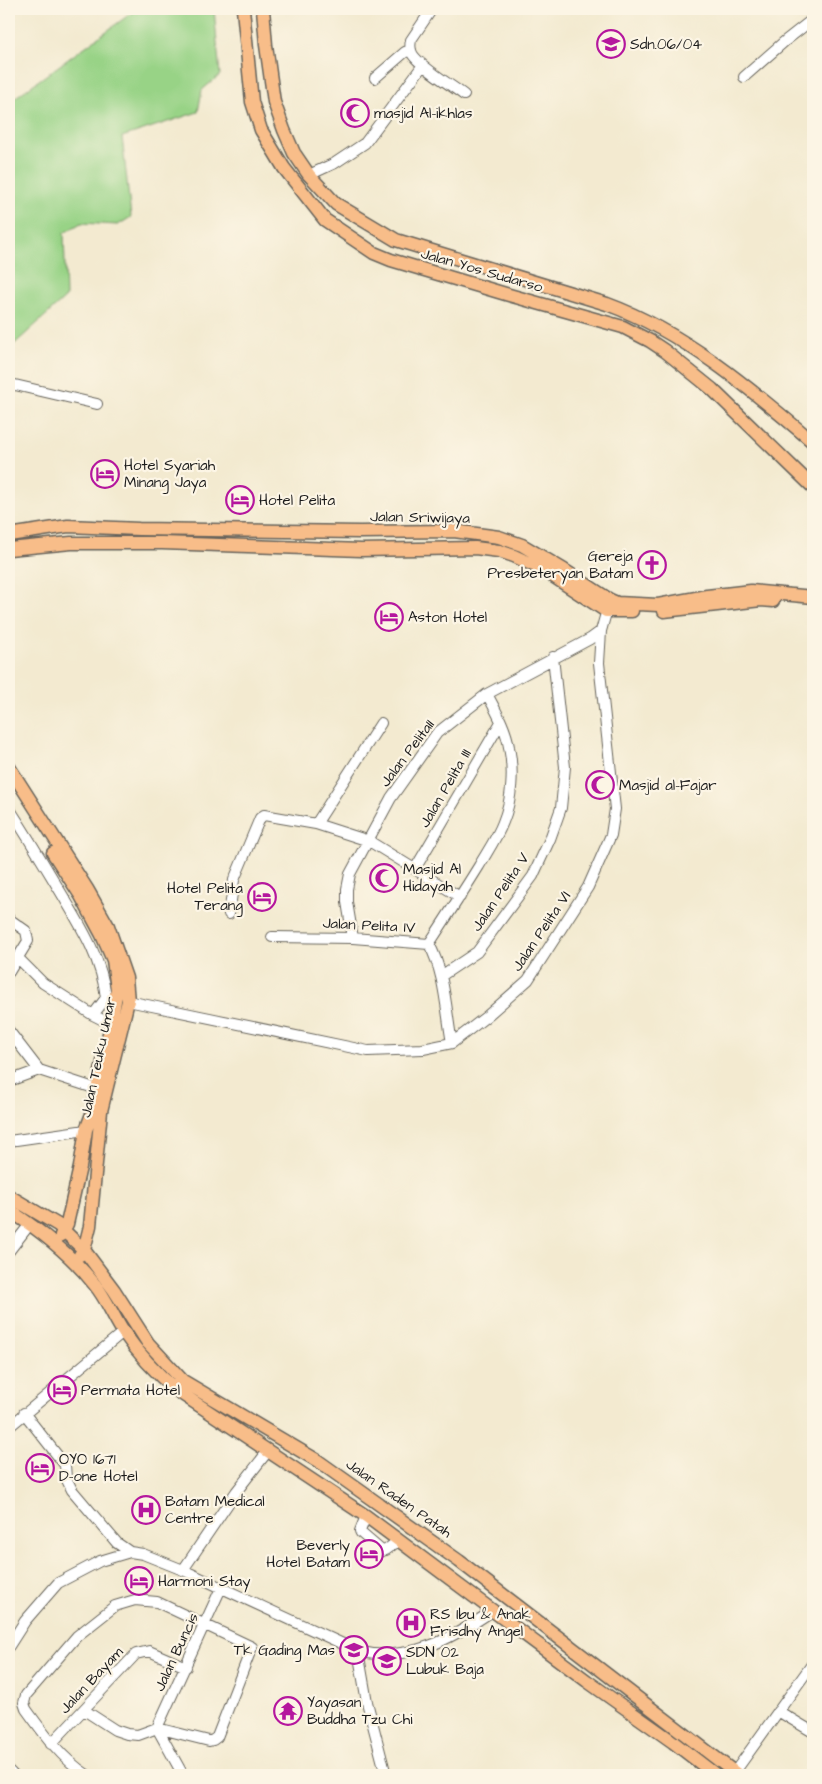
<svg xmlns="http://www.w3.org/2000/svg" width="822" height="1784" font-family="'Architects Daughter',sans-serif">
	<style>
		.grass { fill: #98d386; stroke: #5a7851 }
		.lines { fill: none; stroke-linecap: round; stroke-linejoin: round }
		.minor-casing { stroke: #67645b; stroke-width: 12 }
		.major-casing { stroke: #67645b; stroke-width: 15 }
		.minor { stroke: #fff; stroke-width: 10 }
		.major { stroke: #f8bd89; stroke-width: 12 }
		.labels { text-anchor: middle; stroke-width: 4.5; stroke-linejoin: round; paint-order: stroke }
		.poi-label { font-size: 15px; fill: #1c1c1c; stroke: #fcf5e5; text-anchor: start }
		.street-label { font-size: 15px; fill: #1c1c1c; stroke: #fcf5e5 }
	</style>
	<rect width="100%" height="100%" fill="#fcf5e5"/>
	<filter id="ink" filterUnits="userSpaceOnUse"><feTurbulence type="fractalNoise" baseFrequency=".02" numOctaves="2"/><feDisplacementMap in="SourceGraphic" scale="10" xChannelSelector="R" yChannelSelector="G"/><feConvolveMatrix kernelMatrix="1 2 1 2 8 2 1 2 1" color-interpolation-filters="sRGB"/></filter>
	<filter id="wash" filterUnits="userSpaceOnUse"><feTurbulence type="fractalNoise" baseFrequency=".0096" numOctaves="4" result="noise"/><feDisplacementMap in="SourceGraphic" scale="20" xChannelSelector="R" yChannelSelector="G"/><feGaussianBlur stdDeviation="1.12" result="paint"/><feColorMatrix in="noise" values="0 0 0 0 0 0 0 0 0 0 0 0 0 0 0 0 0 1.4 0 .05"/><feComposite in="paint" operator="in"/></filter>
	<g filter="url(#wash)">
		<rect width="100%" height="100%" fill="#f3ead0"/>
		<!-- grass -->
		<path class="grass" d="M137,9h77l6,66 -18,15 -4,22 -76,25 9,80 -13,8 -37,-2 -17,10 2,64 -57,52v-247z"/>
	</g>
	<g filter="url(#ink)">
		<g class="lines">
			<defs>
				<path id="minor" d="M432,9l-21,31c-1,5 -1,11 2,15 8,12 38,30 51,40
					M744,77l41,-36 28,-22
					M375,78l30,-26 6,-2
					M309,175l26,-12 30,-20 58,-78
					M9,386l6,-1 82,19
					M9,808c19,29 36,58 54,88 19,32 39,64 43,102l-13,17
					M316,824l65,-101
					M415,869l86,-147
					M229,914l5,-34 26,-62 4,-3 52,9 53,17 91,56
					M9,919l17,12 2,10 -19,31
					M272,937l81,1 76,6
					M353,938l-6,-36v-13l3,-15 41,-76 46,-65 50,-39 103,-55 11,-8
					M429,944c17,-26 34,-52 50,-78 8,-14 18,-28 24,-44 9,-22 11,-51 6,-75 -3,-19 -13,-36 -22,-53
					M429,944c16,29 17,67 23,99
					M17,957l26,26 50,32 18,9
					M441,976l36,-24 56,-76 17,-37 11,-31 4,-41 -12,-110
					M128,1001l240,50 55,-2 29,-6 35,-27 41,-36 60,-93 23,-52 4,-26 -16,-146 2,-32 7,-25
					M9,1031l30,39
					M9,1081l30,-11 58,19
					M9,1141l77,-11
					M9,1251l21,-27
					M24,1413l41,52 1,13 6,12 45,53 13,9
					M9,1427l114,-95
					M366,1516l-6,15 1,2 21,18 4,-1 12,-9
					M183,1570l53,-78 32,-41
					M9,1646l16,-25 33,-38 42,-22 30,-9 13,2 40,16 175,81c50,13 95,-13 134,-40
					M358,1651l9,51 19,73
					M84,1710l31,20 12,4 11,1 19,-7 52,13 4,-1 4,-3 35,-90 -95,-45 -22,-2 -20,6 -38,30 -51,59 -2,8 2,6c18,25 35,49 61,66
					M778,1711l35,21
					M51,1744l85,-90 13,-3 37,16
					M9,1771l4,4
					M734,1773l79,-110
					M183,1775l-26,-47 64,-140"/>
				<path id="major" d="M243,9l9,93 9,28 23,38 41,52 49,33 17,7 118,35 114,32 27,14 15,10 47,38 101,98
					M263,9l3,36 8,57 10,28 10,23 15,22 27,29 60,36 211,64c77,28 144,85 206,138
					M9,535l59,-9 71,3 221,3 94,-1 45,6 23,8 42,25 46,30 7,3 41,2 49,-9 44,-5 62,6
					M9,549l62,-6h91l199,7 114,-2 24,3 15,5 28,13 64,42h26
					M664,611l97,-11 12,1
					M9,767l78,122 21,37 18,52 2,23 -27,110 -11,115 -6,24 -4,5
					M53,853l28,43 21,39 11,25 4,29 -6,35 -19,90 -6,16 -6,37 -13,57 -6,11
					M9,1196l49,29 26,25 30,40 34,53 35,38 135,80 141,100 279,214
					M9,1210c32,21 62,44 86,75 11,13 18,31 27,45 15,22 34,43 54,60l190,126 221,165 86,61 43,33"/>
			</defs>
			<!-- minor casing -->
			<use href="#minor" class="minor-casing"/>
			<!-- major casing -->
			<use href="#major" class="major-casing"/>
			<!-- minor -->
			<use href="#minor" class="minor"/>
			<!-- major -->
			<use href="#major" class="major"/>
		</g>
	</g>
	<!-- icons -->
	<defs>
		<symbol id="school-ring" viewBox="-11 -11 22 22"><circle r="9.5" fill="#fcf5e5" stroke="#b5179e" stroke-width="1.5"/><path d="M0-5L7-2L0 1L-7-2ZM-4 1L0 2.5L4 1V4Q0 6-4 4Z" fill="#b5179e"/></symbol>
		<symbol id="mosque-ring" viewBox="-11 -11 22 22"><circle r="9.5" fill="#fcf5e5" stroke="#b5179e" stroke-width="1.5"/><path d="M3.5-4.9A6 6 0 1 0 3.5 4.9A5 5 0 1 1 3.5-4.9Z" fill="#b5179e"/></symbol>
		<symbol id="hotel-ring" viewBox="-11 -11 22 22"><circle r="9.5" fill="#fcf5e5" stroke="#b5179e" stroke-width="1.5"/><path d="M-6-4.5h1.5V1H6V5H4.5V3h-9V5H-6ZM-4 0a1.8 1.8 0 1 1 3.6 0ZM.5 0V-2.5h3Q6-2.5 6 0Z" fill="#b5179e"/></symbol>
		<symbol id="church-ring" viewBox="-11 -11 22 22"><circle r="9.5" fill="#fcf5e5" stroke="#b5179e" stroke-width="1.5"/><path d="M-1.2-6h2.4v3.5h3.3v2.4h-3.3V6h-2.4V-.1h-3.3v-2.4h3.3Z" fill="#b5179e"/></symbol>
		<symbol id="hospital-ring" viewBox="-11 -11 22 22"><circle r="9.5" fill="#fcf5e5" stroke="#b5179e" stroke-width="1.5"/><path d="M-5-5h3v3.5h4V-5h3V5h-3V1.5h-4V5h-3Z" fill="#b5179e"/></symbol>
		<symbol id="temple-ring" viewBox="-11 -11 22 22"><circle r="9.5" fill="#fcf5e5" stroke="#b5179e" stroke-width="1.5"/><path d="M0-6L5-2H3V0L6.5 2.5H4V6H1.5V3h-3V6H-4V2.5H-6.5L-3 0V-2H-5Z" fill="#b5179e"/></symbol>
	</defs>
	<g fill-rule="evenodd">
		<use href="#school-ring" x="595" y="28" width="32" height="32"/>
		<use href="#mosque-ring" x="339" y="97" width="32" height="32"/>
		<use href="#hotel-ring" x="89" y="458" width="32" height="32"/>
		<use href="#hotel-ring" x="224" y="484" width="32" height="32"/>
		<use href="#church-ring" x="636" y="549" width="32" height="32"/>
		<use href="#hotel-ring" x="373" y="601" width="32" height="32"/>
		<use href="#mosque-ring" x="584" y="769" width="32" height="32"/>
		<use href="#mosque-ring" x="368" y="862" width="32" height="32"/>
		<use href="#hotel-ring" x="246" y="881" width="32" height="32"/>
		<use href="#hotel-ring" x="46" y="1374" width="32" height="32"/>
		<use href="#hotel-ring" x="24" y="1452" width="32" height="32"/>
		<use href="#hospital-ring" x="130" y="1494" width="32" height="32"/>
		<use href="#hotel-ring" x="353" y="1538" width="32" height="32"/>
		<use href="#hotel-ring" x="123" y="1565" width="32" height="32"/>
		<use href="#hospital-ring" x="395" y="1607" width="32" height="32"/>
		<use href="#school-ring" x="338" y="1634" width="32" height="32"/>
		<use href="#school-ring" x="371" y="1645" width="32" height="32"/>
		<use href="#temple-ring" x="272" y="1695" width="32" height="32"/>
	</g>
	<g class="labels">
		<!-- poi labels -->
		<g class="poi-label">
			<text x="630" y="49">Sdn.06/04</text>
			<text x="374" y="118">masjid Al-ikhlas</text>
			<text x="124" y="470">Hotel Syariah<tspan x="124" dy="17">Minang Jaya</tspan></text>
			<text x="259" y="505">Hotel Pelita</text>
			<text x="633" y="561" text-anchor="end">Gereja<tspan x="633" dy="17">Presbeteryan Batam</tspan></text>
			<text x="408" y="622">Aston Hotel</text>
			<text x="619" y="790">Masjid al-Fajar</text>
			<text x="403" y="874">Masjid Al<tspan x="403" dy="17">Hidayah</tspan></text>
			<text x="243" y="893" text-anchor="end">Hotel Pelita<tspan x="243" dy="17">Terang</tspan></text>
			<text x="81" y="1395">Permata Hotel</text>
			<text x="59" y="1464">OYO 1671<tspan x="59" dy="17">D-one Hotel</tspan></text>
			<text x="165" y="1506">Batam Medical<tspan x="165" dy="17">Centre</tspan></text>
			<text x="350" y="1550" text-anchor="end">Beverly<tspan x="350" dy="17">Hotel Batam</tspan></text>
			<text x="158" y="1586">Harmoni Stay</text>
			<text x="430" y="1619">RS Ibu &amp; Anak<tspan x="430" dy="17">Frisdhy Angel</tspan></text>
			<text x="335" y="1655" text-anchor="end">Tk Gading Mas</text>
			<text x="406" y="1657">SDN 02<tspan x="406" dy="17">Lubuk Baja</tspan></text>
			<text x="307" y="1707">Yayasan<tspan x="307" dy="17">Buddha Tzu Chi</tspan></text>
		</g>
		<!-- street labels -->
		<g class="street-label">
			<text transform="translate(482 270) rotate(16)" y="5">Jalan Yos Sudarso</text>
			<text transform="translate(420 517) rotate(1)" y="5">Jalan Sriwijaya</text>
			<text transform="translate(407 753) rotate(-53)" y="5">Jalan PelitaII</text>
			<text transform="translate(445 788) rotate(-60)" y="5">Jalan Pelita III</text>
			<text transform="translate(500 892) rotate(-56)" y="5">Jalan Pelita V</text>
			<text transform="translate(369 925) rotate(3)" y="5">Jalan Pelita IV</text>
			<text transform="translate(541 931) rotate(-56)" y="5">Jalan Pelita VI</text>
			<text transform="translate(98 1057) rotate(-78)" y="5">Jalan Teuku Umar</text>
			<text transform="translate(399 1498) rotate(35)" y="5">Jalan Raden Patah</text>
			<text transform="translate(176 1652) rotate(-65)" y="5">Jalan Buncis</text>
			<text transform="translate(91 1680) rotate(-47)" y="5">Jalan Bayam</text>
		</g>
	</g>
	<!-- margin -->
	<rect width="822" height="1784" fill="none" stroke="#fcf5e5" stroke-width="30"/>
</svg>
